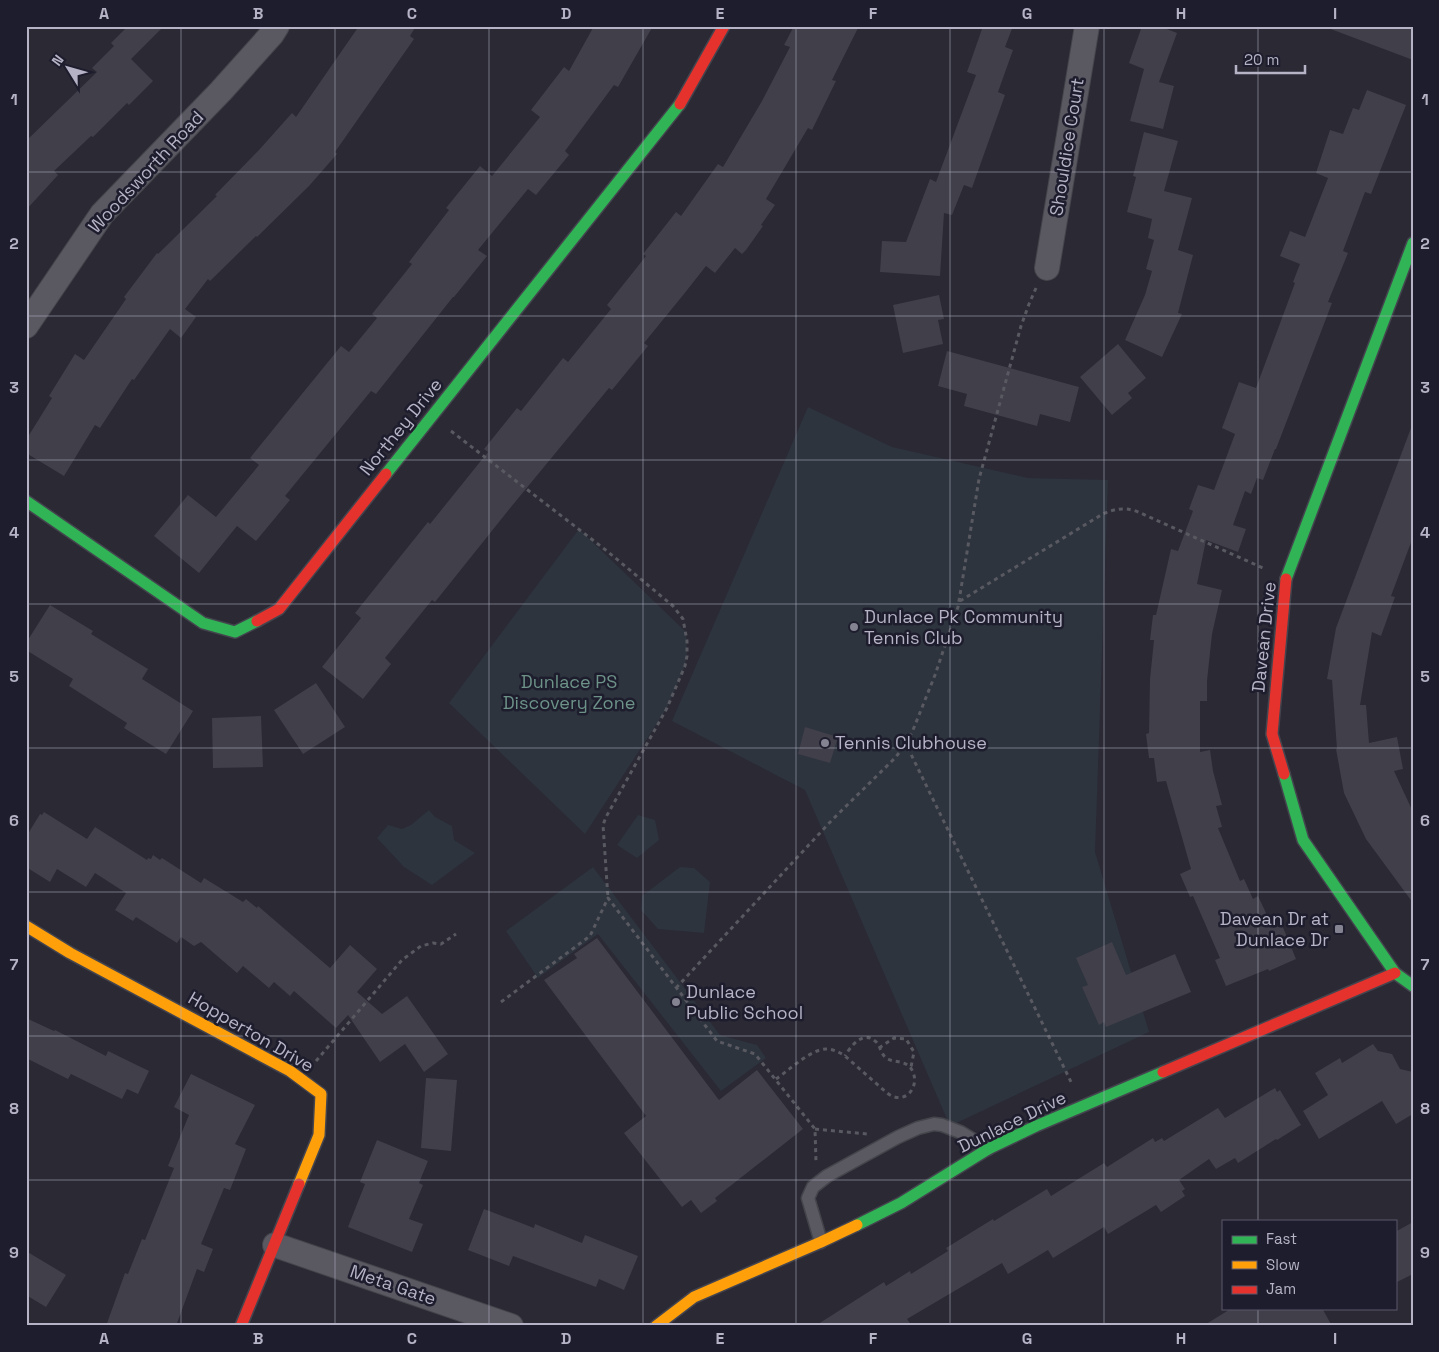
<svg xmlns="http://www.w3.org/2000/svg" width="1439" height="1352" font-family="'Space Grotesk',sans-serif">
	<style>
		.green { fill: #2d343e }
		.building { fill: #403f4a }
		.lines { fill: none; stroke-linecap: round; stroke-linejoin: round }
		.lane-casing { stroke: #44444b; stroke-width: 15 }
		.street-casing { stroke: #44444b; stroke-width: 26 }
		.fast-casing { stroke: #44444e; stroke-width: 14 }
		.slow-casing { stroke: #44444e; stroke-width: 14 }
		.jam-casing { stroke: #44444e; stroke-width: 14 }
		.path { stroke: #595961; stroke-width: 3; stroke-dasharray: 4 4; stroke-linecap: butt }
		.lane { stroke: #5a5962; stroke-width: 12 }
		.street { stroke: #5a5962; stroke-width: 24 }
		.fast { stroke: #30b455; stroke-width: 11 }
		.slow { stroke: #ff9f0a; stroke-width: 11 }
		.jam { stroke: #e5322d; stroke-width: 11 }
		.grid { fill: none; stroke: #b5b3c5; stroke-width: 1; stroke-opacity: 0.55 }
		.poi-dot { fill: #848392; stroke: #1e1d2e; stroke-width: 2 }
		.labels { text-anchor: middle; stroke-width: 5; stroke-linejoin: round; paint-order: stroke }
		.street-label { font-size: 18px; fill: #b5b3c5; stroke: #1e1d2e }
		.poi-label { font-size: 18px; fill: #b5b3c5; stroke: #1e1d2e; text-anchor: start }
		.park-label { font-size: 18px; fill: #6d9388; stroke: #1e1d2e }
		.neatline { fill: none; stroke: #b5b3c5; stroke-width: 2 }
		.grid-label { font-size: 16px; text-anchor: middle; font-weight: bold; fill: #b5b3c5 }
	</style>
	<rect width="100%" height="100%" fill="#2a2934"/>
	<!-- green -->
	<path class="green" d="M808,407l84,40 136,31 80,2 -13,372 54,180 -199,94 -145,-336 -133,-69z
		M579,529l107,103 1,20 -2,14 -18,42 -82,126 -136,-131z
		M429,810l6,7 17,9 2,14 21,13 -43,32 -28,-18 -27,-29 11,-13 14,4 9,-4z
		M638,815l17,5 4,20 -22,18 -20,-13z
		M593,867l127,168 37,10 9,13 -45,33 -123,-157 -60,44 -32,-47z
		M680,867l14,1 16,14 -6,51 -46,-4 -17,-19 1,-14z"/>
	<!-- building -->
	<path class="building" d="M128,26h36l-33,33 22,22 -24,24 -2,-2 -34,34 -2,-1 -37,35 4,4 -32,35v-69l71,-69 -5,-4 22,-22 -3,-3z
		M359,26h57l-6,10 4,3 -79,113 2,2 -28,32 -52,51 -1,-1 -46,45 -2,-2 -23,30 11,8 -15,21 -11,-9 -36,51 -2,-1 -32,49 -5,-3 -31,51 -38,-23v-13l26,-42 -3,-2 26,-42 9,6 42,-61 -2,-2 33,-44 1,1 59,-58 -2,-1 44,-45 33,-37 4,4z
		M594,26h59l-35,61 -4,-2 -49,66 4,4 -33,40 -8,-6 -50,61 9,6 -33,41h-1l-77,97 -5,-3 -41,50 -45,55 5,4 -34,41 -19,-15 -38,47 -45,-37 34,-41 28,22 43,-52 -9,-7 34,-42 57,-70 8,6 28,-34 -5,-4 40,-50 -3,-2 40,-52 -3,-2 34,-42 12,10 48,-59 -9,-7 33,-43 5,4z
		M794,26h65l-27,54 4,1 -24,49 -4,-2 -42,71 9,6 -14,20 2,1 -17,24 -4,4 -7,-6 -20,25 -9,-7 -22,28 -40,49 4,3 -36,44 -3,-2 -98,119 -76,95 -3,-2 -47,58 6,6 -28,35 -41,-32 39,-49 -6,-5 73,-91 2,2 58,-72 -4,-3 33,-41 4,3 42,-53 5,4 43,-53 -4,-4 39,-49 -3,-2 33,-42 5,4 37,-52 5,3 39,-66 28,-54 -6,-2z
		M983,26h30l-8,21 8,3 -15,42 7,3 -33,93 -8,-3 -12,30 -8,-2 -4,63 -60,-4 2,-31 24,1 24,-63 6,3 40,-107 -9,-3z
		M1142,26h17l18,7 -18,49 15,4 -11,43 -33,-8 14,-52 -15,-6z
		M1328,26h85v34l-85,-32z
		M1367,90l39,15 -35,89 -6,-2 -22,59 5,2 -20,49 4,1 -56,146h-1l-12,31 -6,-2 -6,16 -6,-3 -12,34 13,4 -8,23 -32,-12 -9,44 25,6 -10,44 -5,47v20h-7v51l10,-2 3,21 9,34 -6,1 6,21 -4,1 22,53 4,-2 9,20 5,-3 15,32 9,-3 14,34 -27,12 -1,-2 -42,17 -11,-26 5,-2 -27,-62 -3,1 -10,-23 11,-5 -25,-88 -9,1 -3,-24h-5l-3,-24 3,-1 1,-54 4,-39h-4l3,-25h3l15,-66 7,2 15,-40 -4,-2 9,-24 16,5 21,-56 -13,-6 17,-46 17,6 39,-105 -2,-1 7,-18 -20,-8 10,-25 15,6 23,-59 -12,-5 14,-43 13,4 10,-26 6,2z
		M1144,132l34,9 -14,50 28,7 -14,52 15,5 -15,58 4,1 -20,43 -37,-17 20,-45 7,-24 -6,-2 8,-29 -6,-2 4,-19 -25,-7 9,-35 -3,-1z
		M939,295l5,24 -6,1 5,24 -40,9 -10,-48z
		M1118,344l28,34 -18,15 4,5 -20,17 -32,-38z
		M947,351l132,36 -9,35 -30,-8 -3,12 -73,-20 3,-12 -29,-8z
		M1411,428h2v109l-22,59 4,1 -14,39 -9,-4 -12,73h6l3,38 28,-6 6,32 -9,2 19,41v91l-47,-64 -22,-46 -8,-44h1l-5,-69 -5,-1 9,-51z
		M50,605l43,26 -2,3 57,35 -6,10 51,32 -27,43 -42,-26 3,-5 -58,-37 4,-7 -47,-29v-7z
		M316,683l29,44 -42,27 -29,-44z
		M261,716l2,51 -50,1 -1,-50z
		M805,727l33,10 -8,26 -32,-9z
		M44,812l43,27 8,-12 52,33 1,-2 3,1 2,-4 7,5 2,-2 39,25 3,-5 39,24 3,-3 11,9 1,-2 72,62 20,-23 27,24 -20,23 25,22 25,-18 41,58 -24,18 -19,-28 -25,18 -32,-47 -12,13 -42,-37 -4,5 -16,-14 -5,6 -26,-22 -6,7 -36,-31 -7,4 -13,-9 -4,6 -41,-26 -3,4 -18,-11 11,-17 -31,-20 -9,14 -29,-18 -7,13 -24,-15v-30l14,-23 2,1z
		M597,938l122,162 38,-30 46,59 -88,69 2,3 -16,12 -10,-13 -9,7 -58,-74 22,-17 -102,-136 33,-22 -3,-4z
		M1112,942l14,33 49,-21 16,38 -85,35 -2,-5 -5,3 -17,-38 6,-2 -12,-27z
		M26,1018l28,13 1,-1 51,26 2,-5 41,20 -11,23 -11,-5 -5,10 -51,-25 -3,5 -42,-21z
		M1373,1044l5,7 14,3 8,15 13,3v42l-17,10 -14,-23 -63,38 -16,-28 25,-16 -13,-22 25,-15 2,5z
		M191,1074l64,31 -20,39 11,5 -16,41 -6,-2 -23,56 12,5 -9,23 -7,-3 -21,57h-70l19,-53 3,1 14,-35 3,1 29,-72 -6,-2 21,-51 -15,-8z
		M426,1078l31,2 -6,71 -30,-3z
		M1275,1088l2,4 3,-2 21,35 -24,15 -1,-1 -38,24 -3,-5 -19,11 -7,-10 -30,21 6,9 -3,2 3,5 -24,16 -5,-7 -48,29 -4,-7 -51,31 -5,-8 -40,24 -6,-11 -95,56 5,7h-97l69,-44 2,4 24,-15 1,3 37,-23 -2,-3 47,-29 1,2 53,-32 4,7 53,-33 3,4 46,-29 2,4 7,-4 2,3 54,-33 7,10z
		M377,1140l51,21 -9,22 4,2 -14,34 14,5 -11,28 -64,-25 17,-43 -5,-2z
		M484,1209l50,19 1,-4 47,19 3,-8 53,21 -14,34 -25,-11 -3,8 -83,-31 -4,10 -41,-16z
		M1413,1222v52l-18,9v-51z
		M26,1251l40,24 -20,32 -20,-12z
		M1232,1308h90l10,18h-129z"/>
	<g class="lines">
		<defs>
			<path id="lane" d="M821,1242l-13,-44 5,-11 14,-11 71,-39 20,-9 16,-4 8,1 18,7 28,17"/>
			<path id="street" d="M1047,268l40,-242
				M26,326l76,-112 119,-123 51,-57 5,-8
				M275,1245l236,81"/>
			<path id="fast" d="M386,474l294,-370
				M26,501l177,122 32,9 22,-11
				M1286,579l127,-336
				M1284,774l19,66 92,133 18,13
				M857,1225l44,-22 87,-54 48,-23 127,-54"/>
			<path id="slow" d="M26,926l44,27 220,118 31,23 -2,41 -20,49
				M656,1326l38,-29 127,-55 36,-17"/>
			<path id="jam" d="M680,104l44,-78
				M257,621l22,-12 107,-135
				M1284,774l-12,-40 14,-155
				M1163,1072l232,-99
				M241,1326l58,-142"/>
		</defs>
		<!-- lane casing -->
		<use href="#lane" class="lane-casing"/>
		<!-- street casing -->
		<use href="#street" class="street-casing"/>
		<!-- fast casing -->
		<use href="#fast" class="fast-casing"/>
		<!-- slow casing -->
		<use href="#slow" class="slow-casing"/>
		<!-- jam casing -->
		<use href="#jam" class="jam-casing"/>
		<!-- path -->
		<path class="path" d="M1036,288l-7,16 -8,22 -42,153 -21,128 -23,68 -22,55 -7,14 166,340
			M451,431l156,120 66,55 10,13 4,22v15l-2,10 -18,42 -61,109 -3,8 5,73
			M960,601l141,-86c12,-6 22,-8 35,-4l127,57
			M676,988l156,-168 63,-62 11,-14
			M501,1002l89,-66 18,-38 109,143 38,13 60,75 1,33
			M879,1048l15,-10 12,1 8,13 -3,15
			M316,1061l86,-101 19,-14 12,-3 8,1 15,-10
			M776,1079c12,-8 35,-30 50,-30 7,0 13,3 19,7l42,37c18,14 34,-7 25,-23 -6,-11 -19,-6 -27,-13 -5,-5 -5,-13 -10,-16 -12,-11 -25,6 -30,15
			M815,1129l52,5"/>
		<!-- lane -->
		<use href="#lane" class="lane"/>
		<!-- street -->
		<use href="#street" class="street"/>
		<!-- fast -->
		<use href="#fast" class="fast"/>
		<!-- slow -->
		<use href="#slow" class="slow"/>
		<!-- jam -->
		<use href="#jam" class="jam"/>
	</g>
	<!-- grid -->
	<path class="grid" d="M181,26v1300M335,26v1300M489,26v1300M643,26v1300M796,26v1300M950,26v1300M1104,26v1300M1258,26v1195M26,172h1387M26,316h1387M26,460h1387M26,604h1387M26,748h1387M26,892h1387M26,1036h1387M26,1180h1387M1258,1308v18"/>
	<!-- markers -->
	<g class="poi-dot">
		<circle cx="854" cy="627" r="5"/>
		<circle cx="825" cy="743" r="5"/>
		<rect x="1334" y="924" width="10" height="10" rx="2.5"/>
		<circle cx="676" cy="1002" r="5"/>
	</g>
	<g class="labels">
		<!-- street labels -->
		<g class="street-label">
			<text transform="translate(1067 147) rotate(-81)" y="6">Shouldice Court</text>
			<text transform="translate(146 172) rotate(-47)" y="6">Woodsworth Road</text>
			<text transform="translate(401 427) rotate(-51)" y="6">Northey Drive</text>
			<text transform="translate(1264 637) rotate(-84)" y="6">Davean Drive</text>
			<text transform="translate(251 1032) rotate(30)" y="6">Hopperton Drive</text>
			<text transform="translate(1012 1122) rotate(-26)" y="6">Dunlace Drive</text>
			<text transform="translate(393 1285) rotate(19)" y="6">Meta Gate</text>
		</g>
		<!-- poi labels -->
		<g class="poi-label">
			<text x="864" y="623">Dunlace Pk Community<tspan x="864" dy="21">Tennis Club</tspan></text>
			<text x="835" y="749">Tennis Clubhouse</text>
			<text x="1329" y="925" text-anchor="end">Davean Dr at<tspan x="1329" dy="21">Dunlace Dr</tspan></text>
			<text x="686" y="998">Dunlace<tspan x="686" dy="21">Public School</tspan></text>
		</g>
		<!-- park labels -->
		<g class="park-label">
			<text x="569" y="688">Dunlace PS<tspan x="569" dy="21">Discovery Zone</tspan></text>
		</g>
	</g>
	<!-- border -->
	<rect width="1439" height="1352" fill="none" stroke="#1e1d2e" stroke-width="55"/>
	<!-- legend -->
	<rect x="1222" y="1220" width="175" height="90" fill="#1e1d2e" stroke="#5a596a"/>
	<rect x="1232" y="1236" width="25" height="8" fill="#30b455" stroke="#5a596a"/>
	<text x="1266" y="1244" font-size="15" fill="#b5b3c5">Fast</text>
	<rect x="1232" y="1261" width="25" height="8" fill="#ff9f0a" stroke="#5a596a"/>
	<text x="1266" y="1270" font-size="15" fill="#b5b3c5">Slow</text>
	<rect x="1232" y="1286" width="25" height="8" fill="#e5322d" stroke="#5a596a"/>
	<text x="1266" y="1294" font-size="15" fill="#b5b3c5">Jam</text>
	<!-- north arrow -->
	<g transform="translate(68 68) rotate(307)" stroke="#1e1d2e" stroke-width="4" paint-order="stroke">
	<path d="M0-4L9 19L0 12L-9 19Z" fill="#b5b3c5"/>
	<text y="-8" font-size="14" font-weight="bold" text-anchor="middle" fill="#b5b3c5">N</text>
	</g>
	<!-- scale -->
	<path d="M1236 65v8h69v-8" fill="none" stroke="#b5b3c5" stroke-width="2.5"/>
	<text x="1244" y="65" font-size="15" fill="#b5b3c5" stroke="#1e1d2e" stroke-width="4" paint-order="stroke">20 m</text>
	<rect x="28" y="28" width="1384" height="1296" class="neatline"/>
	<g class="grid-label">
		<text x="104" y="19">A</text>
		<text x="258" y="19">B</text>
		<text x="412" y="19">C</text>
		<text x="566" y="19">D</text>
		<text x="720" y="19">E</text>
		<text x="873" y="19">F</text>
		<text x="1027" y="19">G</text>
		<text x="1181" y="19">H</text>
		<text x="1335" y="19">I</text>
		<text x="14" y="105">1</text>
		<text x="1425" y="105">1</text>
		<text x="14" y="249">2</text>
		<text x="1425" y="249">2</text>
		<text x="14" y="393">3</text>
		<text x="1425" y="393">3</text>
		<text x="14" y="538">4</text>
		<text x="1425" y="538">4</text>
		<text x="14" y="682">5</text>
		<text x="1425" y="682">5</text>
		<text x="14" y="826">6</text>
		<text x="1425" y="826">6</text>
		<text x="14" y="970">7</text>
		<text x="1425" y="970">7</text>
		<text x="14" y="1114">8</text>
		<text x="1425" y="1114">8</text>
		<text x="14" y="1258">9</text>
		<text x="1425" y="1258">9</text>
		<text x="104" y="1344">A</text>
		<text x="258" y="1344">B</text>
		<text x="412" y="1344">C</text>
		<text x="566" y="1344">D</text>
		<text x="720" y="1344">E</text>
		<text x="873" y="1344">F</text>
		<text x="1027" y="1344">G</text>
		<text x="1181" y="1344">H</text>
		<text x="1335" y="1344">I</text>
	</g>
</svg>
